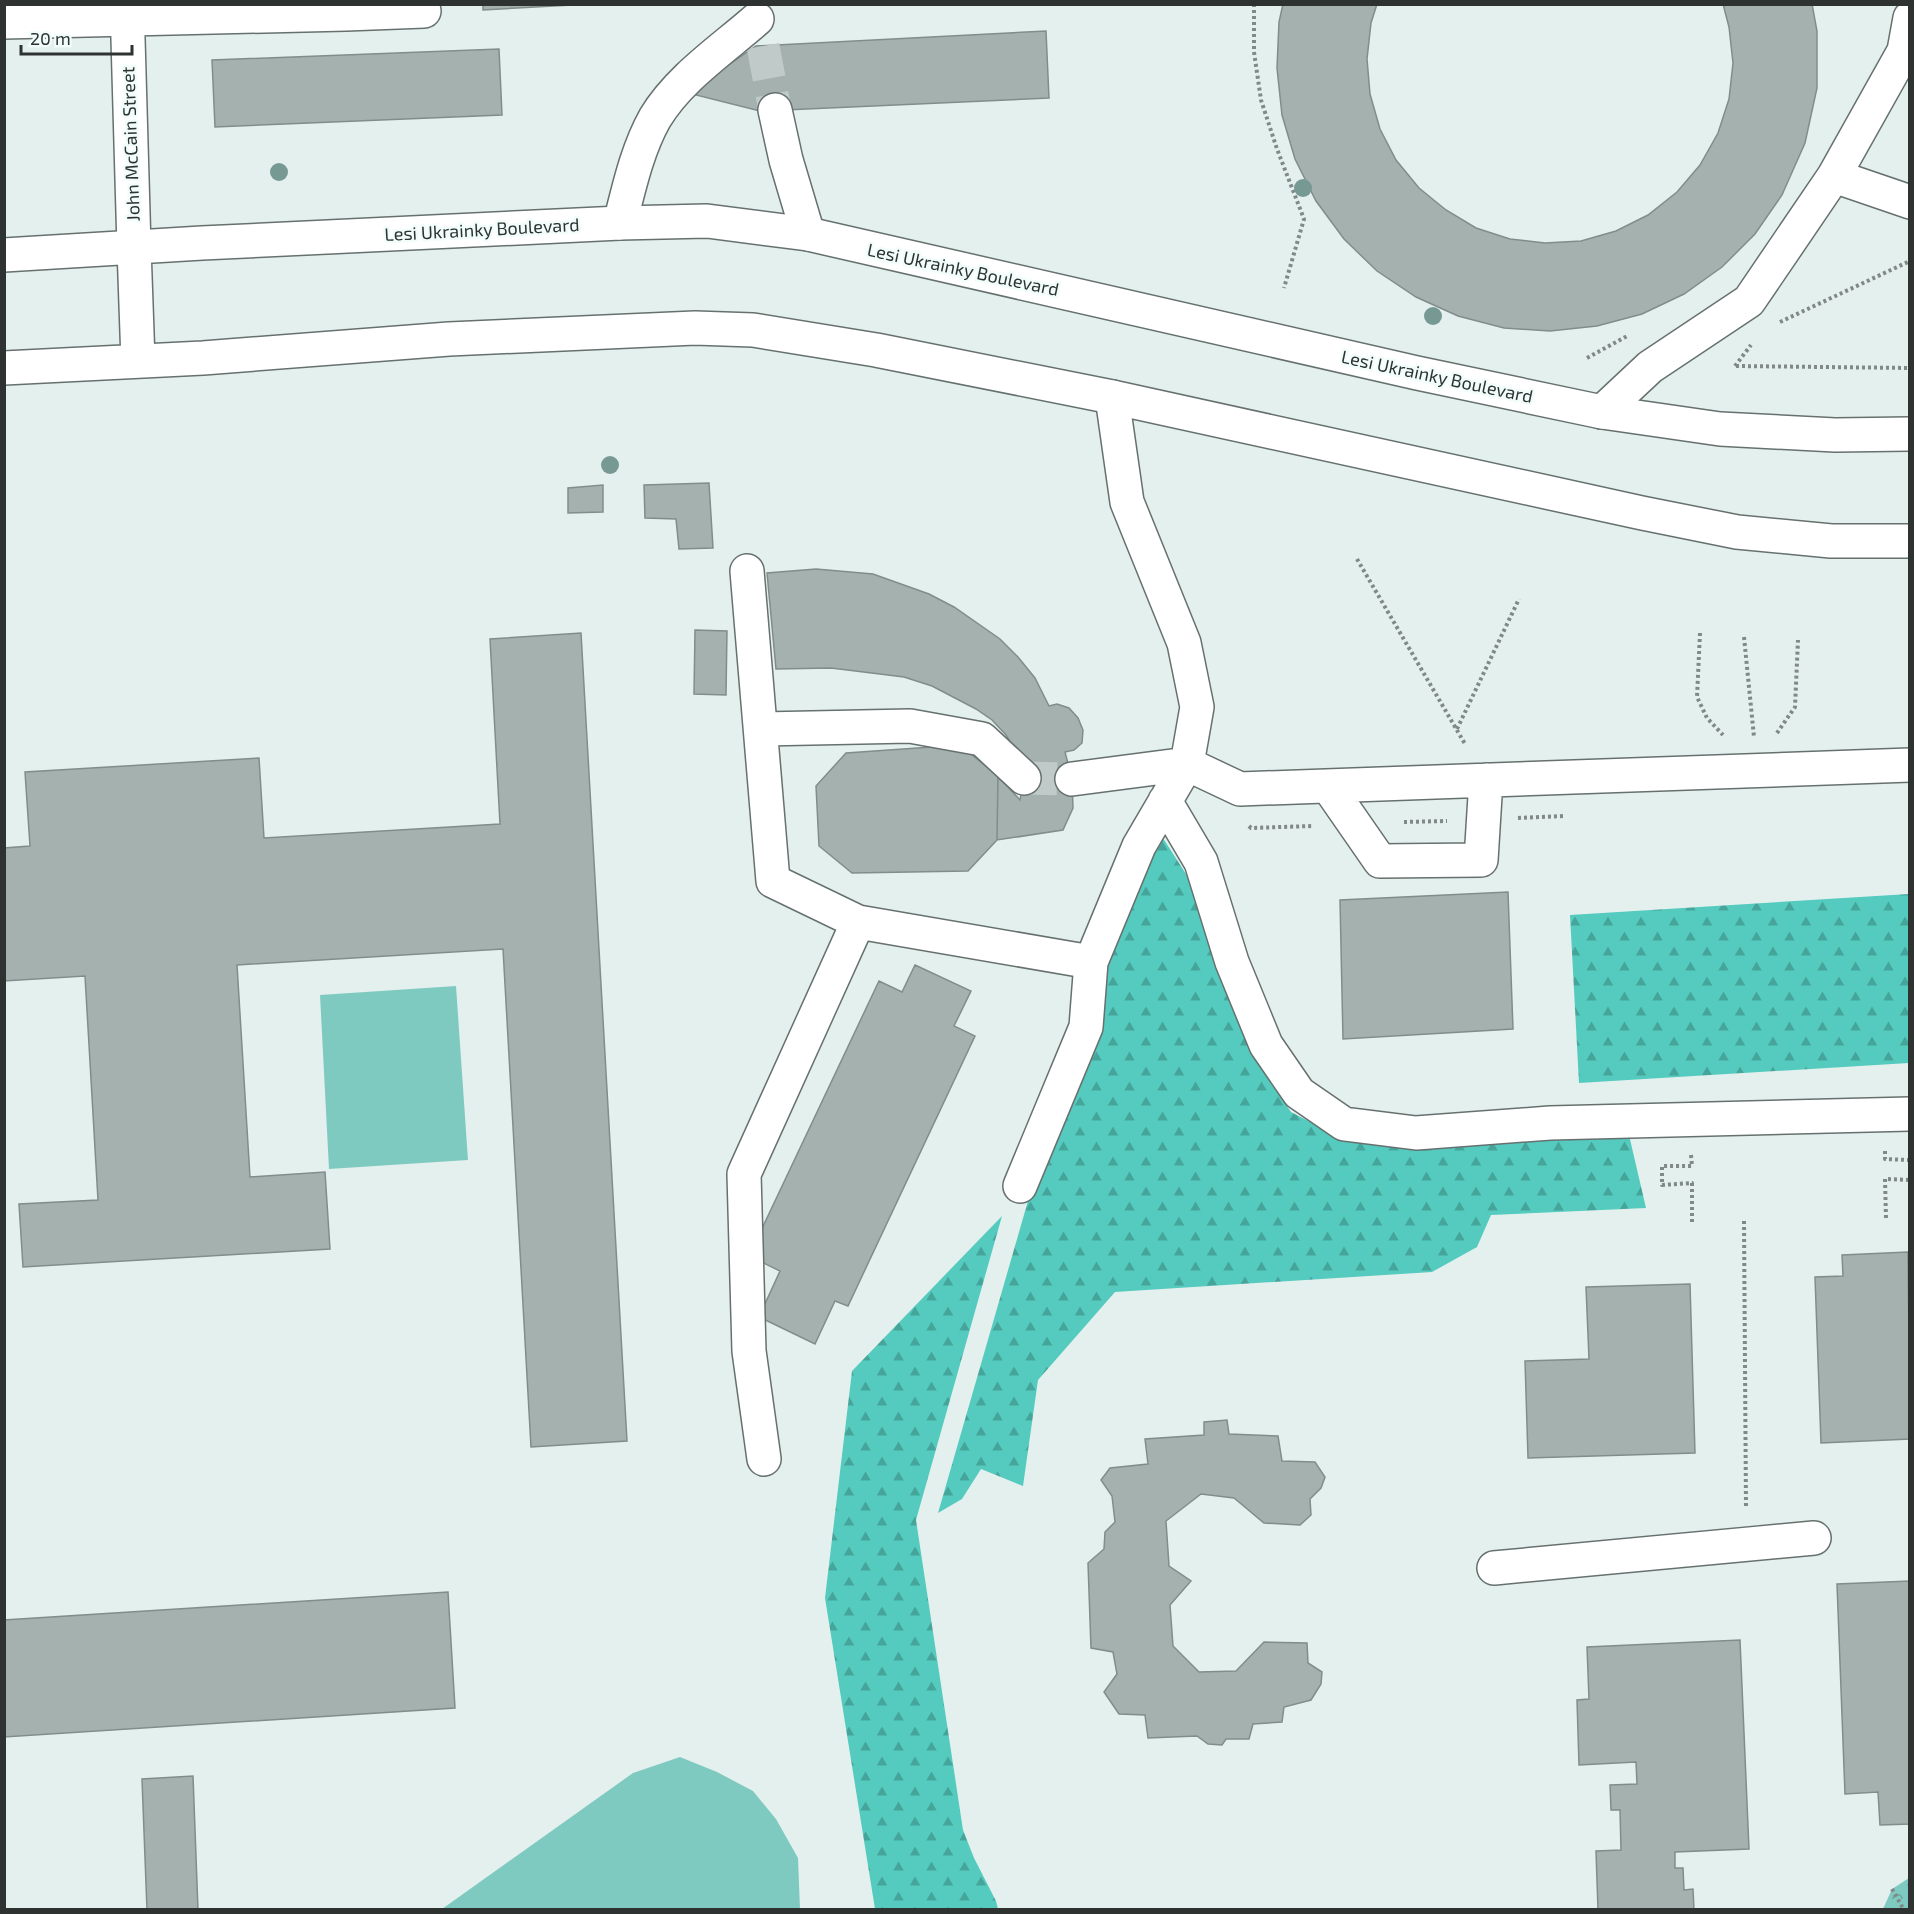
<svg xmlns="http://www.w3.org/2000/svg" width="1914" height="1914" font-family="'Exo 2',sans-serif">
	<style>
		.green { fill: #7fcac0 }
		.forest { fill: url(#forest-firs) }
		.park { fill: url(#park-crowns) }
		.building { fill: #a5b1af; stroke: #828d8b; stroke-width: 1.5 }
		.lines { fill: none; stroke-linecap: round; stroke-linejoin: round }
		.minor-tunnel { stroke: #c0cac8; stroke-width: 33; stroke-dasharray: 33 16; stroke-linecap: butt }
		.minor-casing { stroke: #66716f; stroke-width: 36 }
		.major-casing { stroke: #66716f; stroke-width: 36 }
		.path { stroke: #818988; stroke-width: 4; stroke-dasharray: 3 3; stroke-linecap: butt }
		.minor { stroke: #fff; stroke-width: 33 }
		.major { stroke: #fff; stroke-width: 33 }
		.tree { fill: #779994 }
		.labels { text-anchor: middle; stroke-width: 5; stroke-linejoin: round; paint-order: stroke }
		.street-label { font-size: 18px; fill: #2e3332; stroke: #f1fdfb }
	</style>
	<defs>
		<pattern id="forest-firs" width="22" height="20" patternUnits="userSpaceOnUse" patternTransform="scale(1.5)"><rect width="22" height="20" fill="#54cbbe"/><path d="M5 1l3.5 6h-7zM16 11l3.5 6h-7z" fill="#46a59b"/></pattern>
		<pattern id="park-crowns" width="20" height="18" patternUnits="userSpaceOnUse" patternTransform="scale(1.5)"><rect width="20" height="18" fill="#7fcac0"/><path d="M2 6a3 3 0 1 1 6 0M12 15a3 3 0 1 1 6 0" fill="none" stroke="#68a59d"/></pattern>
	</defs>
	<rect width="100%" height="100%" fill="#e4f0ee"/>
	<!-- green -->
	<path class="green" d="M456,986l12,174 -139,9 -9,-174z
		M680,1757l37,15 36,19 23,28 22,39 2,51h-358l191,-136z"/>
	<!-- forest -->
	<path class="forest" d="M1161,835l34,53 59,169 37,55 50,26 288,-3 17,73 -155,7 -14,32 -45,25 -317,20 -77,88 -15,106 -42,-17 -19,30 -24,14 92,-319 76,-230z
		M1909,894v169l-330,20 -9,-168z
		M1002,1216l-86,304 47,310 11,28 22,43 2,8h-123l-50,-311 27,-227z"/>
	<!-- park -->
	<path class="park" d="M1909,1878v31h-26l9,-20z"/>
	<!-- building -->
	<path class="building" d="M483,4h108l-108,6z
		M1283,4h94l-6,19 -4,36 3,35 10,35 16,31 23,28 27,22 30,18 34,11 35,4 36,-2 35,-10 32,-16 29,-23 23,-27 18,-32 11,-34 4,-36 -4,-36 -6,-23h89l5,27v57l-12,55 -23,52 -27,39 -33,33 -38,27 -42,20 -45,12 -47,5 -46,-3 -46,-12 -42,-19 -39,-26 -33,-32 -28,-38 -21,-42 -13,-44 -5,-47 2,-46z
		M1046,31l3,67 -289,13 -72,-18 68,-47z
		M499,49l3,66 -287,12 -3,-67z
		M709,483l4,65 -34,1 -3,-30 -31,-1 -1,-33z
		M603,485v27l-35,1v-25z
		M816,569l57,5 56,20 25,13 46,32 18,18 17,21 14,28 8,-2 12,4 9,10 5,12 -1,13 -8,7 -9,2 7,27 1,29 -10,22 -66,10 1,-64 22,24 4,-22 -8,-27 -10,-16 -14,-15 -16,-11 -44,-23 -28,-9 -73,-9 -55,1 -9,-96z
		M695,630l32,1 -1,64 -32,-1z
		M581,633l46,808 -96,6 -28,-498 -266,16 13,212 75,-5 5,77 -307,18 -4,-63 79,-4 -13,-224 -81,5v-133l26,-2 -5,-74 234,-14 5,80 236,-14 -10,-185z
		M960,745l38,31 -1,64 -29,31 -116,2 -33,-27 -3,-60 30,-33z
		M1508,892l5,137 -170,10 -3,-139z
		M915,965l56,26 -17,35 21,10 -127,270 -13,-5 -20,43 -56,-27 21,-46 -31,-15 130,-275 23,11z
		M1908,1252l2,187 -89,4 -6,-166 28,-1 -1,-21z
		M1690,1284l5,169 -167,5 -3,-97 64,-2 -3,-72z
		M1227,1420l2,14 49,2 4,25 33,1 10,15 -4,11 -11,11 1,16 -11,10 -36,-2 -30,-25 -33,-4 -35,27 3,45 22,15 -21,24 3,41 26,26 37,-1 28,-29 43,1 1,20 14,9 -1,12 -10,16 -27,7 -2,15 -29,2 -4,15h-23l-4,6 -14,-1 -11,-8 -49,2 -3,-23 -26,-1 -15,-22 13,-18 -4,-22 -22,-4 -3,-85 16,-14 1,-17 10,-10 -3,-26 -11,-16 9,-12 38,-4 -3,-25 59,-4v-13z
		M1910,1581v243l-30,1 -2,-33 -33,2 -8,-210z
		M448,1592l7,116 -451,29v-117z
		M1740,1640l9,209 -74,3v16h8l1,22 9,-1 1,21h-96l-2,-59 25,-1 -1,-40h-9l-1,-25 27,-1 -1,-22 -57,3 -2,-65 12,-1 -2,-52z
		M193,1776l5,134h-51l-5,-131z"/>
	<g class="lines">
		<!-- minor-tunnel -->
		<path class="minor-tunnel" d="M763,46l12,64
			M1024,778l48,1"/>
		<defs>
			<path id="minor" d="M127,4l7,244
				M346,14l78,-3
				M4,22l342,-8 -1,-10
				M775,110l11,50 22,74
				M1834,176l76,26
				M620,223c9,-35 17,-73 35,-105 24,-40 68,-69 102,-99
				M1602,412l48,-45 99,-66 85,-125 70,-125 6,-33
				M747,571l26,310 85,41
				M761,729l149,-3 72,13 42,39
				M1072,779l115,-15 53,25 670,-24
				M1328,786l52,75 101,-1 5,-80
				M1165,801l36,61 31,100 34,83 33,48 45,31 72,9 134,-10 360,-9
				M1020,1186l66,-159 5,-65 48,-116 48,-82 10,-57 -13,-64 -57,-141 -15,-105
				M764,1459l-15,-108 -5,-177 114,-252 233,40
				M1494,1568l320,-30"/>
			<path id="major" d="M134,248l4,113
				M4,255l198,-12 418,-20 87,-2 101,13 609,139 185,39 118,17 115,6 75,-1
				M4,368l199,-10 246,-19 246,-11 58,2 123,20 236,47 530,116 95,19 94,9h79"/>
		</defs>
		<!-- minor casing -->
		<use href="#minor" class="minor-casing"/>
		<!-- major casing -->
		<use href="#major" class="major-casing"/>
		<!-- path -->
		<path class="path" d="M1254,4v48l7,48 16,49 27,70 -20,69
			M1780,322l130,-61
			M1587,358l42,-23
			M1735,366l16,-21
			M1736,366l174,2
			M1357,559l108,185
			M1700,633l-3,64 10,21 16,17
			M1744,637l10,100
			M1457,729l62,-130
			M1777,733l18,-26 3,-67
			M1518,818l46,-2
			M1404,822l43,-1
			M1249,826l2,2 61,-2
			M1885,1151v8l25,1
			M1691,1155l1,11h-30v19l30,-2v39
			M1886,1218l-1,-39 25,1
			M1744,1221l2,287
			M1892,1889l12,21"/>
		<!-- minor -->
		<use href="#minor" class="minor"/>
		<!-- major -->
		<use href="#major" class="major"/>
	</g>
	<!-- trees -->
	<g class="tree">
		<circle cx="279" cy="172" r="9"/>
		<circle cx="1303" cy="188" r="9"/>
		<circle cx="1433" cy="316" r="9"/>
		<circle cx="610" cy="465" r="9"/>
	</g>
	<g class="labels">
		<!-- street labels -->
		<g class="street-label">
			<text transform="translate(131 144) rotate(-92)" y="6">John McCain Street</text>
			<text transform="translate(482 230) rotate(-3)" y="6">Lesi Ukrainky Boulevard</text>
			<text transform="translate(963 270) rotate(12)" y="6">Lesi Ukrainky Boulevard</text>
			<text transform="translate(1437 377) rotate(12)" y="6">Lesi Ukrainky Boulevard</text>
		</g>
	</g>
	<!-- border -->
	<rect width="1914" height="1914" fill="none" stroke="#2e3332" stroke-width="12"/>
	<!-- scale -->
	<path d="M21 45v9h111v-9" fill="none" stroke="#2e3332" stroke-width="3"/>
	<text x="30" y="45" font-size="18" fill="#2e3332" stroke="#f1fdfb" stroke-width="4.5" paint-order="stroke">20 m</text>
</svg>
